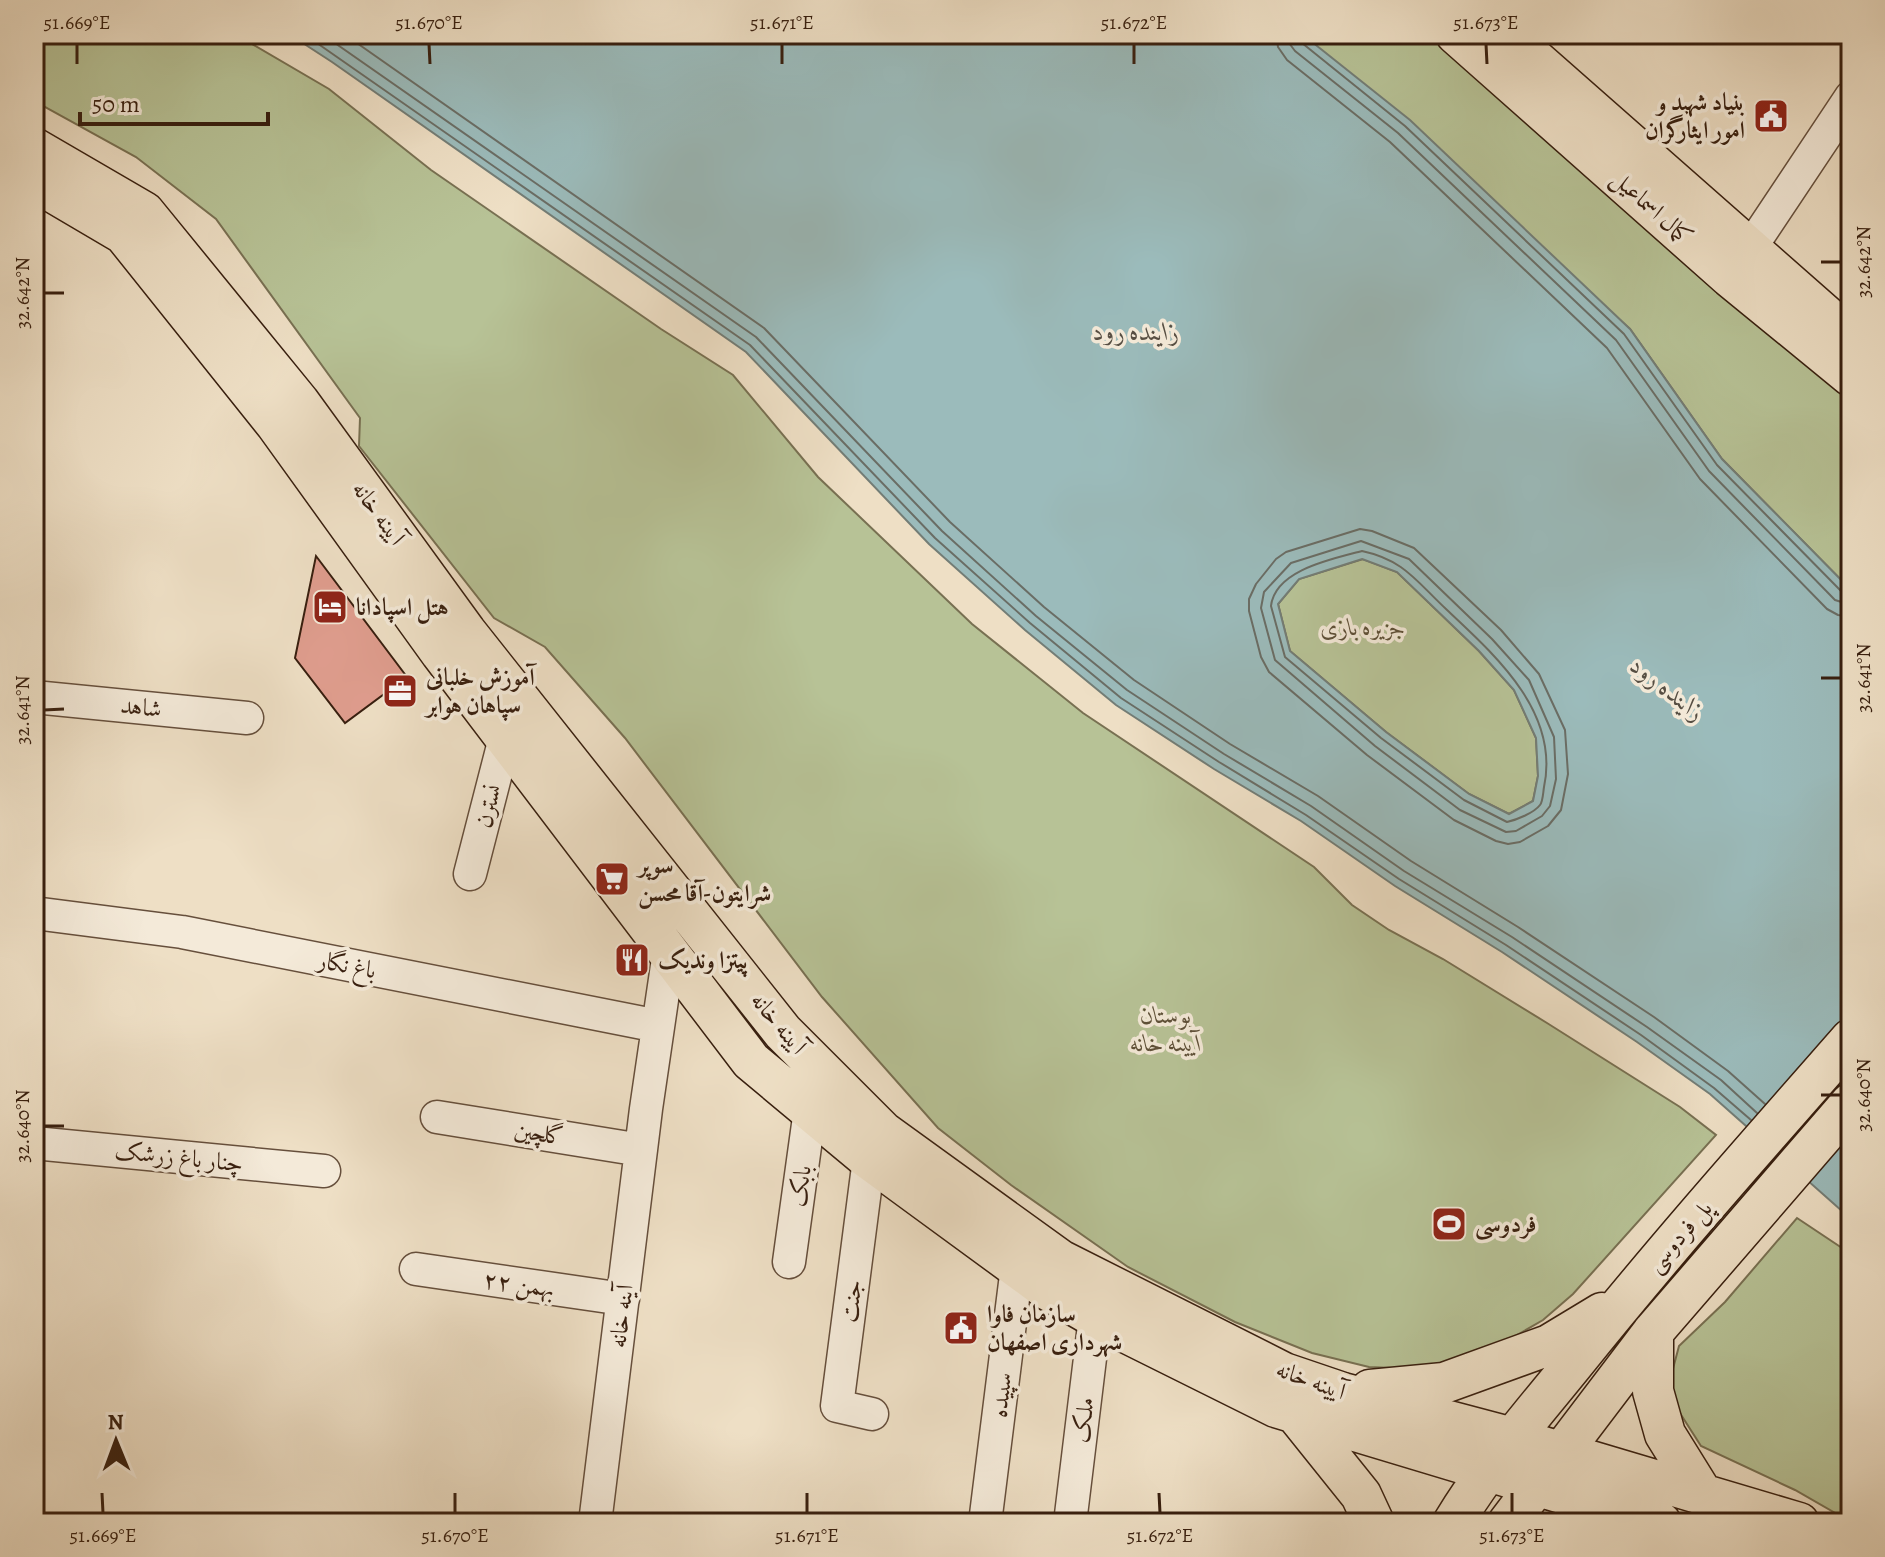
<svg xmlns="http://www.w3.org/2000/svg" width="1885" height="1557" font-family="Alegreya,Amiri,serif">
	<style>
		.green { fill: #b7c296; stroke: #787052; stroke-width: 2 }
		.water { fill: #9bbbbb; stroke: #737d76; stroke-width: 2; fill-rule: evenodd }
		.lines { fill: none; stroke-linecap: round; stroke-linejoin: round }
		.shore { stroke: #6a6d65; stroke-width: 2 }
		.building { fill: #df9d8e; stroke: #381f0f; stroke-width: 2 }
		.minor-casing { stroke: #664f3c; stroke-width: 35 }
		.major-casing { stroke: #381f0f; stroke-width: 43 }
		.minor { stroke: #f4ead9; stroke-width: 32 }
		.major { stroke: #eedfc5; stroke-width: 40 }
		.ticks { fill: none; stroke: #381f0f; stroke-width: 3 }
		.labels { text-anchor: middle; stroke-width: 7; stroke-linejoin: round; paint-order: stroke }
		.poi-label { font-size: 24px; font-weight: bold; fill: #381f0f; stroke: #f4ead9; text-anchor: start }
		.street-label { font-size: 24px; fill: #381f0f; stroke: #f4ead9 }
		.park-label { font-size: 24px; font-style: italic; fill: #5e5038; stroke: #f4ead9 }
		.water-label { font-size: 26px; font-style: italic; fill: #564e43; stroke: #f4ead9 }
		.neatline { fill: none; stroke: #381f0f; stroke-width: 3 }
		.ticks-label { font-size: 20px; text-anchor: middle; fill: #381f0f }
	</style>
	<rect width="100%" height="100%" fill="#eedfc5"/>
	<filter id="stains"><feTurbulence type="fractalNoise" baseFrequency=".0025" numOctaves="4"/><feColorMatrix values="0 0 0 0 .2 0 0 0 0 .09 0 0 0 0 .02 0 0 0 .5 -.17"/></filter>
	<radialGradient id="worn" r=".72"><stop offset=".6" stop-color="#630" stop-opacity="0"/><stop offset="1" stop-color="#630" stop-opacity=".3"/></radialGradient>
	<!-- green -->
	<path class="green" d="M34,34h201l94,55 102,81 230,159 72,46 85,102 154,147 111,89 231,154 38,38 37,25 54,29 104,64 133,84 36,28 -143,159 -30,26 -50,29 -74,20 -50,-2 -57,-14 -77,-31 -107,-55 -117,-82 -73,-57 -116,-131 -197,-259 -80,-91 -51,-29 -135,-172 1,-28 -144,-199 -80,-62 -102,-56z
		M1290,34h155l406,351v205l-129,-131 -92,-130z
		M1363,559l34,13 82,79 35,39 22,48 2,38 -5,25 -24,13 -40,-20 -83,-62 -96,-81 -12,-47 21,-25z
		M1797,1218l54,36v268l-56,-32 -94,-44 -23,-36 -8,-30 9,-34 46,-44z"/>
	<!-- water -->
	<path class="water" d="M289,34h1013l108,86 220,209 92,130 129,131v629l-141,-125 -73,-52 -135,-90 -107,-66 -94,-65 -87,-52 -98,-64 -91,-75 -96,-86 -183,-192 -414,-290zM1362,559l35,13 82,79 35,39 22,48 2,38 -5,25 -24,13 -40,-20 -83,-62 -96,-81 -12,-47 21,-25z"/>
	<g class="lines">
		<!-- shore -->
		<path class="shore" d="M304,34l446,311 185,193 95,85 91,75 98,64 87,53 93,64 107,66 135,90 73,53 37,32
			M322,34l434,303 186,194 94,85 91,74 97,64 87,52 93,65 108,66 135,90 74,53 36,33
			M344,34l420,294 186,194 94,85 90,73 96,64 88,52 93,65 107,66 136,90 74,54 37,33
			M1276,34l2,13 9,13 103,82 217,206 93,131 127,130 11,6 13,2
			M1288,34l1,9 6,8 103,82 218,207 93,131 126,129 16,5
			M1298,34l4,9 103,83 219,208 93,131 125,127 9,3
			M1360,529l12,2 42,17 87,82 38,44 26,56 3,44 -7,36 -13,16 -28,16 -12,2 -12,-3 -42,-21 -87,-65 -98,-83 -8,-15 -12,-46v-12l7,-15 20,-25 10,-7z
			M1361,541l48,18 83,80 37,41 25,57 2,42 -6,27 -8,10 -26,15 -10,1 -46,-22 -85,-64 -100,-86 -14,-52 3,-16 27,-29z
			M1362,551c42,9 54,30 84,58 49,46 114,103 98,178 -1,6 -1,14 -4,18 -6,8 -24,15 -33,17l-43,-22 -83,-62 -96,-81 -14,-51c4,-36 61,-47 91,-55z"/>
	</g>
	<!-- building -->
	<path class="building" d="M316,556l91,121 -62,46 -50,-65z"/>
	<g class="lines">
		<defs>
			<path id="minor" d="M1737,268l114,-171
				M34,697l213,21
				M470,874l35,-136
				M34,913l148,19 476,94
				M437,1117l204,33
				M34,1143l290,28
				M869,1159l-32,247 35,8
				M789,1262l21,-152
				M416,1269l207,30
				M595,1523l51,-414 23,-157
				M985,1523l32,-256
				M1070,1523l25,-206"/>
			<path id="major" d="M1456,34l274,243 121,99
				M1506,34l345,304
				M34,148l110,64 155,190 167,230 317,400 100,100 177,128 224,113 59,20 170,45 286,85
				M34,181l90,53 152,190 165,229 310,408 114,95 183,134 47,27 181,90 385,116
				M1653,1332v59l12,43 36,58
				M1370,1390l74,-7 105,-38 53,-32
				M1296,1414l65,81 13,28
				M1453,1523c34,-57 79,-108 121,-160 89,-111 183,-217 277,-324
				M1508,1523l145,-191 198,-229"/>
		</defs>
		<!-- minor casing -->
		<use href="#minor" class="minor-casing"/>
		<!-- major casing -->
		<use href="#major" class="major-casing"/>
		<!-- minor -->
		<use href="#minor" class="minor"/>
		<!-- major -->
		<use href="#major" class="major"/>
	</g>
	<!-- ticks -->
	<path class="ticks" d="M77,44v20M429,44l1,20M782,44v20M1134,44v20M1486,44l1,20M1821,262h20M44,293h20M1821,678h20M44,710l20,-1M1821,1095h20M44,1126h20M102,1493l1,20M455,1493v20M807,1493v20M1159,1493l1,20M1512,1493v20"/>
	<!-- icons -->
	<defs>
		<symbol id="civic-square" viewBox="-11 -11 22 22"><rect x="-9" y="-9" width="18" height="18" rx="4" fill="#8f2418" stroke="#f4ead9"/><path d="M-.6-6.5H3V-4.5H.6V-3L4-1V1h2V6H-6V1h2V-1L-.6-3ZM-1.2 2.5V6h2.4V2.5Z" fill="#fff"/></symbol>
		<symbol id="hotel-square" viewBox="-11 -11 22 22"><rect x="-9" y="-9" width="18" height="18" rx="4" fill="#8f2418" stroke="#f4ead9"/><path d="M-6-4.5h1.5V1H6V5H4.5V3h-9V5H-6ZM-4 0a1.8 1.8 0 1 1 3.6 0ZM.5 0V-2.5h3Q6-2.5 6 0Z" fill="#fff"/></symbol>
		<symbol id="office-square" viewBox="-11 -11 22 22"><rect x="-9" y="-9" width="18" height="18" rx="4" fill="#8f2418" stroke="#f4ead9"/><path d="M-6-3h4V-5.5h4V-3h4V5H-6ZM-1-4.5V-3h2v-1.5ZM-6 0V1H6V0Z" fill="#fff"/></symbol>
		<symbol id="supermarket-square" viewBox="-11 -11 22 22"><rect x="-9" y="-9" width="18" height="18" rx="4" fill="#8f2418" stroke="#f4ead9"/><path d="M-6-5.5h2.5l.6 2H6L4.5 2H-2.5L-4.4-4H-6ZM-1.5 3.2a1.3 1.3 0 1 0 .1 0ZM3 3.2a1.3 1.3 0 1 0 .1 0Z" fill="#fff"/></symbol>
		<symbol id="restaurant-square" viewBox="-11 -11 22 22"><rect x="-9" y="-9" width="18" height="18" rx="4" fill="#8f2418" stroke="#f4ead9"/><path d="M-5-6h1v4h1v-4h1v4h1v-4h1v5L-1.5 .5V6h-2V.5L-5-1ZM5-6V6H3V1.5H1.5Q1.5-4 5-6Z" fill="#fff"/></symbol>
		<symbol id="stadium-square" viewBox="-11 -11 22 22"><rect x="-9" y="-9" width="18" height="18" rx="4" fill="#8f2418" stroke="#f4ead9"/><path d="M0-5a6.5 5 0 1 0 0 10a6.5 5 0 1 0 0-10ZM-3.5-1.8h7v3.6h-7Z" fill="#fff"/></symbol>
	</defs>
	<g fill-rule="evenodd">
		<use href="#civic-square" x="1751" y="96" width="40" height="40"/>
		<use href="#hotel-square" x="310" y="587" width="40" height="40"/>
		<use href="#office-square" x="380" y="671" width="40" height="40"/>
		<use href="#supermarket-square" x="592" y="859" width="40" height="40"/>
		<use href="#restaurant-square" x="612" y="940" width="40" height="40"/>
		<use href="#stadium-square" x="1429" y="1204" width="40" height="40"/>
		<use href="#civic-square" x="941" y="1308" width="40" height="40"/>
	</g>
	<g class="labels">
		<!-- poi labels -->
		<g class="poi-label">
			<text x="1745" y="110" text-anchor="end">بنیاد شهید و<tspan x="1745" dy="28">امور ایثارگران</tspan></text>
			<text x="356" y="615">هتل اسپادانا</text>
			<text x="426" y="685">آموزش خلبانی<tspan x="426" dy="28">سپاهان هوابر</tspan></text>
			<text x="638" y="873">سوپر<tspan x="638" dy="28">شرایتون-آقا محسن</tspan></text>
			<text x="658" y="968">پیتزا وندیک</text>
			<text x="1475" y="1232">فردوسی</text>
			<text x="987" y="1322">سازمان فاوا<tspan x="987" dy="28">شهرداری اصفهان</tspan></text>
		</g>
		<!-- street labels -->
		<g class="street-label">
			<text transform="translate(1652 207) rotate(42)" y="8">کمال اسماعیل</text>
			<text transform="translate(379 513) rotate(54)" y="8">آیینه خانه</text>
			<text transform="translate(141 707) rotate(6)" y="8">شاهد</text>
			<text transform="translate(488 806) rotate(-76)" y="8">نسترن</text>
			<text transform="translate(347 965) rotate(11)" y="8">باغ نگار</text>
			<text transform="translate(779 1023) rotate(50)" y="8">آیینه خانه</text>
			<text transform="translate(539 1133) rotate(9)" y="8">گلچین</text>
			<text transform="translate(179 1157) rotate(6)" y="8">چنار باغ زرشک</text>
			<text transform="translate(800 1186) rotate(-82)" y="8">بابک</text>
			<text transform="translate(1679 1236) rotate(-49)" y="8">پل فردوسی</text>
			<text transform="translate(519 1284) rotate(8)" y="8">۲۲ بهمن</text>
			<text transform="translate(851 1301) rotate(-82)" y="8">جنت</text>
			<text transform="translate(621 1316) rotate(-83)" y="8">آینه خانه</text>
			<text transform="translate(1311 1380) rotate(20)" y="8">آیینه خانه</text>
			<text transform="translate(1001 1395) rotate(-83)" y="8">سپیده</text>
			<text transform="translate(1083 1420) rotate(-83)" y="8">ملک</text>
		</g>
		<!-- park labels -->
		<g class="park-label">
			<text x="1363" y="635">جزیره بازی</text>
			<text x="1166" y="1023">بوستان<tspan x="1166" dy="28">آیینه خانه</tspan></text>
		</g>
		<!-- water labels -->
		<g class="water-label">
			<text x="1136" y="340">زاینده رود</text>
			<text transform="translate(1668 688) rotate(38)" y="9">زاینده رود</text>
		</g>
	</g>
	<!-- margin -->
	<rect width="1885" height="1557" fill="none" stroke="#eedfc5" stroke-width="88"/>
	<!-- north arrow -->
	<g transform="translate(116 1441) rotate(359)" stroke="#f4ead9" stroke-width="6" paint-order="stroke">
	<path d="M0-6L14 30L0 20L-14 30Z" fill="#381f0f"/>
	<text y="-12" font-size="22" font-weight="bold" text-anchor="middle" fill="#381f0f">N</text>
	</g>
	<!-- scale -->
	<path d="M80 112v12h188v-12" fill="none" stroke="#381f0f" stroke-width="4"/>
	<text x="92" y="112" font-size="24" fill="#381f0f" stroke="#f4ead9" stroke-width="6" paint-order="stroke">50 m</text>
	<rect x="44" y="44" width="1797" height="1469" class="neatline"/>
	<g class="ticks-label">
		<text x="77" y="29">51.669°E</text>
		<text x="429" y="29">51.670°E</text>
		<text x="782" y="29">51.671°E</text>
		<text x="1134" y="29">51.672°E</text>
		<text x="1486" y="29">51.673°E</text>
		<text transform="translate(1863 262) rotate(-90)" y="7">32.642°N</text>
		<text transform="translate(22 293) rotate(-90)" y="7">32.642°N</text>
		<text transform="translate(1863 678) rotate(-90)" y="7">32.641°N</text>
		<text transform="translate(22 710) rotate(-90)" y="7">32.641°N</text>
		<text transform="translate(1863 1095) rotate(-90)" y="7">32.640°N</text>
		<text transform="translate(22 1126) rotate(-90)" y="7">32.640°N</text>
		<text x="103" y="1542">51.669°E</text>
		<text x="455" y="1542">51.670°E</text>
		<text x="807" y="1542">51.671°E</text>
		<text x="1160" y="1542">51.672°E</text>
		<text x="1512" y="1542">51.673°E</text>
	</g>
	<rect width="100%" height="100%" filter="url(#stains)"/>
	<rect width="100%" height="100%" fill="url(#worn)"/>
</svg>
